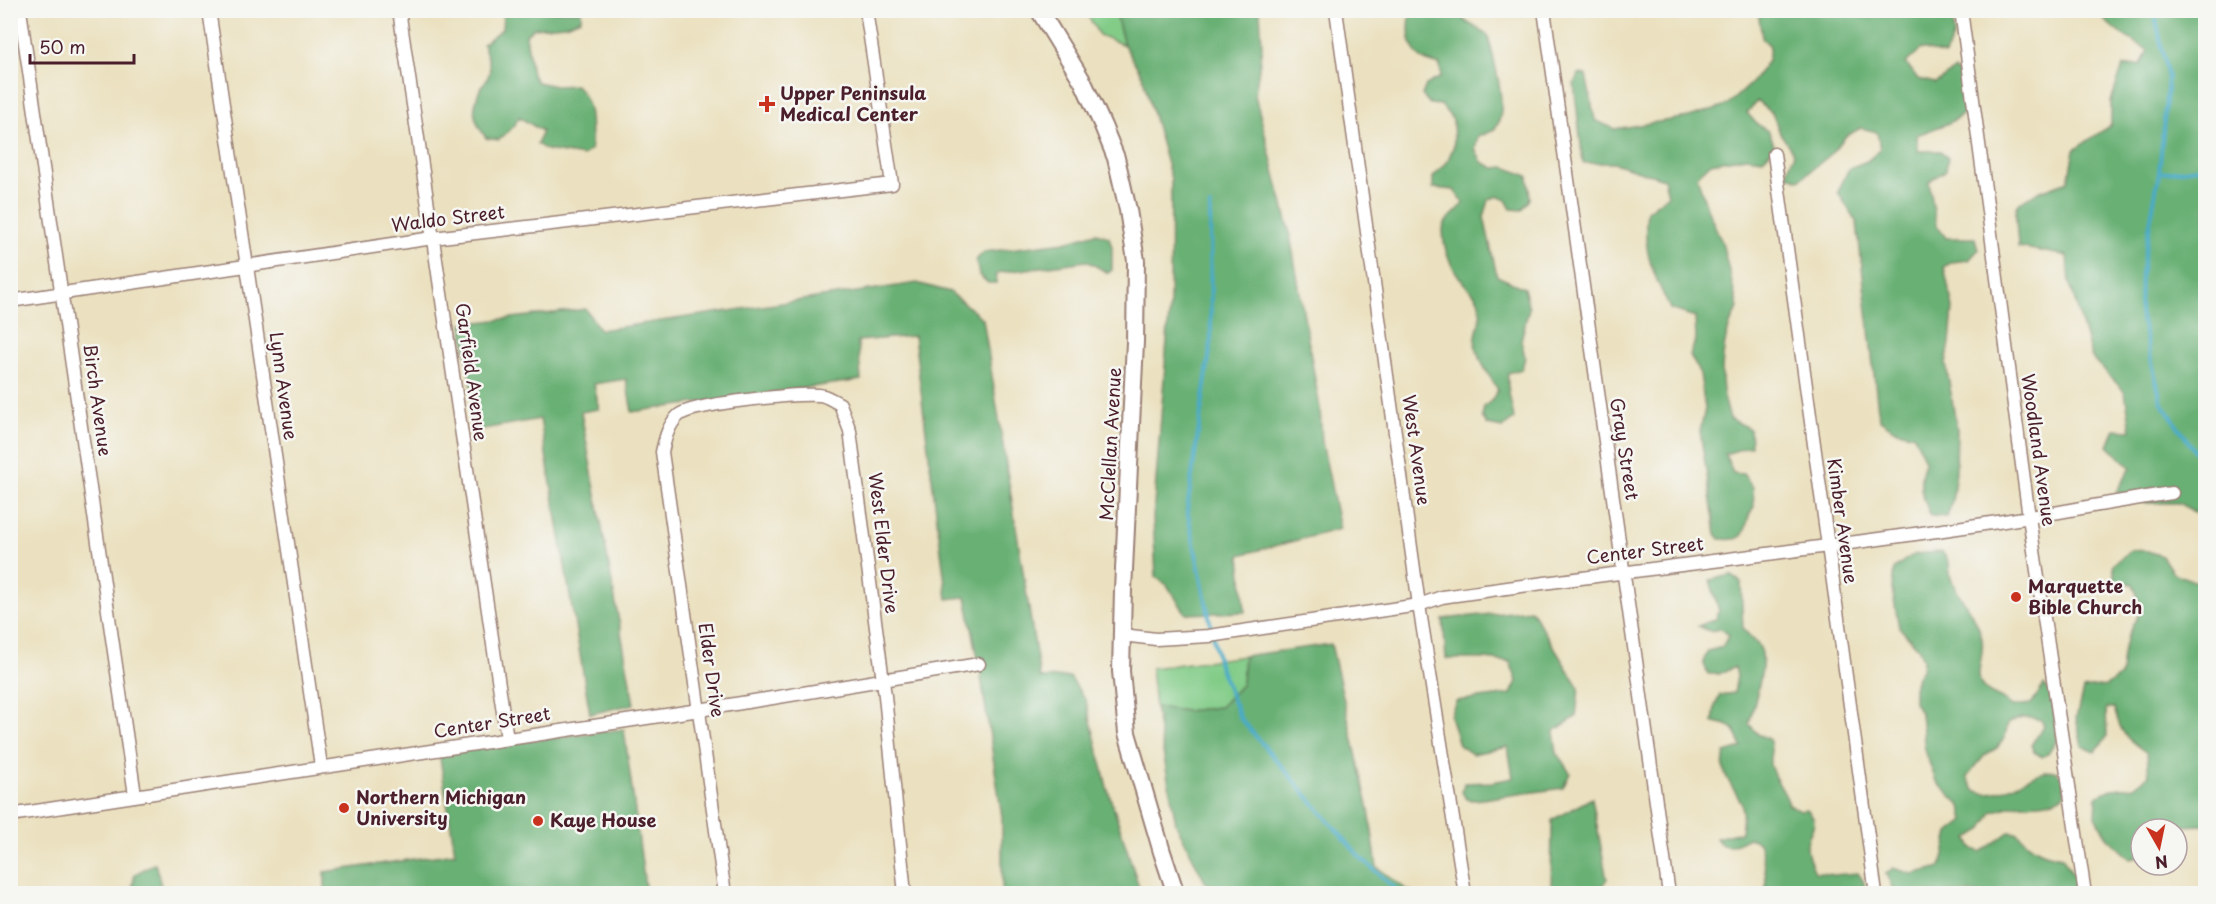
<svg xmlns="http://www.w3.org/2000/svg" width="2216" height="904" font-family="'Playpen Sans',sans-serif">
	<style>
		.green { fill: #82cc88; stroke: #66765a; stroke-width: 1.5 }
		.forest { fill: #69b074; stroke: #5a6850; stroke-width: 1.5 }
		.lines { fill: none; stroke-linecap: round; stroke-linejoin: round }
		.stream { stroke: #49abc8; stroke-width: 4 }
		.street-casing { stroke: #9a8076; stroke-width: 15 }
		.secondary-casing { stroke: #9a8076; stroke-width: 20 }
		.street { stroke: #fff; stroke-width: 12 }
		.secondary { stroke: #fff; stroke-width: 16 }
		.poi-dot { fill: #c8321e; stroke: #f6f6f2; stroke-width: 2 }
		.labels { text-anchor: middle; stroke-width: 5; stroke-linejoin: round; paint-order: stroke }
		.poi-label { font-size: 18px; font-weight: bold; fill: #4a1f2b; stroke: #f6f6f2; text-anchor: start }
		.street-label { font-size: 18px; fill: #4a1f2b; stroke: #f6f6f2 }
	</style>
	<rect width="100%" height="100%" fill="#f6f6f2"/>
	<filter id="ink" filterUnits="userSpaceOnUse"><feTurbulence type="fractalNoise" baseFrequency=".0167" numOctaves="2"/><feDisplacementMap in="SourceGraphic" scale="12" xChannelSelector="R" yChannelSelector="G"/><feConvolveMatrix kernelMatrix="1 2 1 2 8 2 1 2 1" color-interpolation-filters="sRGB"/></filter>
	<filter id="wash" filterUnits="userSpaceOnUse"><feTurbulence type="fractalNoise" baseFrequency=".008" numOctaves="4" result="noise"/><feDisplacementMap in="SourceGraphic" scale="24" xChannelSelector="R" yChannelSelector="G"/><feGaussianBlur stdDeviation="1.35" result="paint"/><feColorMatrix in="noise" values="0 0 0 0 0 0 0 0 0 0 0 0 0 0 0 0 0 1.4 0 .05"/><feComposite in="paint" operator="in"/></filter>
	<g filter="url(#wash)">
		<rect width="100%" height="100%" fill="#ebe1c0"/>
		<!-- green -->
		<path class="green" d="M1085,11h30l9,34 -25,-10z
			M1244,656l-2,28 -22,23 -34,4 -31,-4 -4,-39z"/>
		<!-- forest -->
		<path class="forest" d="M501,11h80v8l-16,6 -31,3 -8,7 6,40 5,7 19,4 20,-1c18,19 14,39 15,64l-8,7 -37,-6 -9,-6 5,-13 -23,-14 -5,9 -15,14 -13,-2c-13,-18 -15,-28 -6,-49 2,-5 7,-8 8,-12 5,-10 -2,-23 -5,-33l19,-15 1,-15z
			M1115,11h145l2,36 -7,48 34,134 31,179 2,34 18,87 -100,26 5,57 -59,2 -19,-29 -11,-8 -3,-59 17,-216 1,-123 -29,-104 -18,-30z
			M1411,11h48l6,10 23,14c4,21 25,82 4,96 -4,2 -10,4 -14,5l-3,13 7,13 12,6 11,-1 23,9 2,23 -8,11 -11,-1 -5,-9 -9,-4 -8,4 -5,17 13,59 27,12 5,20 -8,32 4,17 -3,12 -14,4c-2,16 4,30 6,46l-12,9 -14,-3 -6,-8 2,-10 7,-6 7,-11c-7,-12 -18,-27 -22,-41 -4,-17 10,-30 2,-49 -3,-7 -11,-12 -15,-18 -12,-15 -20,-32 -20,-51 -1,-11 14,-17 20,-28l-9,-13 -21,-2v-11l15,-17 6,-15 -1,-25 -12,-15 -11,-1 -8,-9 4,-10 15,-8 -1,-12c-5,-2 -14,-3 -19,-7 -14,-10 -13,-33 -10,-47z
			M1758,11h193l3,24 -9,20 -24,-6 -15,14 12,16 17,4 19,-13 11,8 2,34 -18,11 -32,12 1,16h22l8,6 -2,13 -17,12 7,42 10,14h29l3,12 -9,10 -17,2 -8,5 9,41 -3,35 -4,21 11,65 -1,42 -4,31 -5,15 -16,-1c-10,-21 -14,-32 -6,-55l-11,-26 -19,-5 -16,-11 -22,-196 -19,-31 11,-24 18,-7 13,-11 -3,-18 -16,-4 -15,8 -15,18 -32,26 -13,-6 8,-20 -14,-21 -8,-20 -15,-12 -10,12 9,10 13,9 6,15 -12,12 -17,-2 -35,6 -14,13 10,32 15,34 16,66c-14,22 -18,57 -15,83 1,9 5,19 7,28l20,10 1,17 -26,8 8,19 10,1 10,13 1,20c-14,15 2,36 -34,32l-4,-5 -16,-103 5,-22 -5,-35 -10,-19 6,-16 -1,-22 -25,-8c-17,-37 -28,-55 -23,-98l21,-16 -4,-16 -50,-16h-31l-9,-79 5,-10 7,1 9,45 19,9 75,-12 38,-12 25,-23 16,-21 2,-15 -8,-8z
			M2101,11h104c0,19 -4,38 1,56l-1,452 -26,-16h-32l-31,-11 15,-24 -23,-22 7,-17 16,1 -6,-38 -33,-34 -23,-78 -2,-24 -49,-9c0,-10 -4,-32 -1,-40 4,-11 38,-21 51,-26l6,-31 37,-25v-24l12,-35 18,-1 7,-15 -30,-18 -16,-14z
			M1096,233l13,4 3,10v23l-4,3 -21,-12 -90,12 -1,10h-8l-9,-8 -3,-15 8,-8 81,-10z
			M917,283l33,9 33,27 57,359 30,-1 16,24 21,86 34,106h-139v-76l-23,-153 -13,-67 -19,2 -33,-263 -56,5 3,39 -229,32 -6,-33 -32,5 5,25 -18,3 53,292 -44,10 -50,-295 -62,11 -16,-106 124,-15 14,21z
			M2132,550l16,1 14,5 11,17 21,8 11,1 1,246 -2,-3 -22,1 -5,4 -36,-1v28l-11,2 -23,-22 -11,-21 1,-20 15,-7 22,-2 15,-12 -2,-22c-22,-15 -26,-19 -33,-45h-8l1,29 -12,15 -13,-6 -6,-28 7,-29 23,-3 15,-11c2,-32 4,-38 21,-66l-9,-25 -18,-3 -2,-17z
			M1942,552c13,15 4,16 10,29 9,20 26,37 30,58 3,15 -8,34 0,47 7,10 20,10 30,20l19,-2 13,-19 8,10 5,45 -9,14 -6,3 -8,-5 -3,-7 13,-19 -3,-6c-12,-4 -22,-3 -33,3l-3,14 -8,11 -12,7 -18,22 7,13c4,1 10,4 14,3 25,-1 43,-23 68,-22l8,8 1,14c-12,12 -30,10 -45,11 -9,2 -19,5 -28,8l-10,18 -14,8 3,10 10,4 28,-20 8,1c14,15 25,21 45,24l16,25 2,11c-9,0 -21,3 -30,0 -10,-2 -18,-5 -28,1l-123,-1 -6,-4 -7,-15 7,-6 20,6 28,-7 8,-34 15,-12 -3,-15 -25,-25 -11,-30 -4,-37 -7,-12v-14l3,-11 5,-7 1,-11 -4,-10 -19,-21 -2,-6 -6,-33 2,-20c19,-17 22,-16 48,-17z
			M1731,575l10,7 2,47c6,7 15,13 18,21 6,14 -8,58 -12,74l10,11 10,4c5,14 0,13 1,24 2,15 16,28 19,42l11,5 7,-1c12,15 6,15 1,30 -3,12 2,23 7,33l18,3 25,-2 6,9 1,11h-27l-4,-2 -6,3 -63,-1c3,-17 -2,-34 -6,-51l-10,-4c-12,6 -25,15 -33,0l25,-6c1,-9 3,-22 0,-30 -9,-18 -22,-27 -16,-49l16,-5c-4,-20 -8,-23 -28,-26l2,-16 5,-11 14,-2 3,-17 -2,-9 -16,7h-11l-5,-12 5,-11 14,-4 7,-12 -8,-6 -11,2 -12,-5 18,-7 3,-8 -9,-31z
			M1531,610l48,78 -3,29 -22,14 3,22 13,20 -7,15 -88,12 -9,-1 -4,-7 2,-9 28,-1 21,-4 -5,-31 -36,7 -13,-9 -9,-29 6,-15 55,-7 6,-13 -7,-19 -25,-3h-39l-3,-40z
			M1331,644l38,166 8,57 30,23 9,3h-190l-21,-11 -29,-58 -21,-117 31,4 34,-4 22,-23 2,-28z
			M624,729l22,164 -321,1v-22l130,-19 -16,-101z
			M1592,798l15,82 -9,13h-47l1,-73z
			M155,863l8,30h-32l4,-19z"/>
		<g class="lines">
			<!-- stream -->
			<path class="stream" d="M2154,10l14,68 -9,95 -18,101 -1,39 21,88 45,67
				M2159,173l47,-6
				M1210,206l1,137 -24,167 32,155 21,53 119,138 42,38"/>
		</g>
	</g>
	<g filter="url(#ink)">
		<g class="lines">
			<defs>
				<path id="street" d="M20,10l115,785
					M209,10l112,756
					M399,10l108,729
					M1336,10l83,595 46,289
					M1544,10l125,884
					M1961,10l68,507 56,377
					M1774,154l102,740
					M10,301l423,-63 459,-54 -26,-174
					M1122,635l34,4 53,-3 210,-31 23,-8c195,-28 392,-49 588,-80 47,-8 95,-17 142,-24
					M10,815l689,-105 280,-46
					M725,894l-63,-442c3,-13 6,-27 17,-37 12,-11 119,-22 140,-20 7,0 14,6 21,9l10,27 35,265 20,198"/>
				<path id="secondary" d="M1039,10l44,72 20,44 13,32 12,52 8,51 -1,81 -12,248 -2,81 6,62 35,119 14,42"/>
			</defs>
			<!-- street casing -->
			<use href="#street" class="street-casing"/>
			<!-- secondary casing -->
			<use href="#secondary" class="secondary-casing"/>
			<!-- street -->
			<use href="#street" class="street"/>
			<!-- secondary -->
			<use href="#secondary" class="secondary"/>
		</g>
	</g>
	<!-- markers -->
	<g class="poi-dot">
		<path d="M764 95h6v6h6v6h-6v6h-6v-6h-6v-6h6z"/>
		<circle cx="2016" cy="597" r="6"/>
		<circle cx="344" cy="808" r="6"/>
		<circle cx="538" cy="821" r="6"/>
	</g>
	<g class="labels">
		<!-- poi labels -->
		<g class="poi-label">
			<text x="780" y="100">Upper Peninsula<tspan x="780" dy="21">Medical Center</tspan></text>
			<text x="2028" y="593">Marquette<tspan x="2028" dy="21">Bible Church</tspan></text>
			<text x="356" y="804">Northern Michigan<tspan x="356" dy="21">University</tspan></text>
			<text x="550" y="827">Kaye House</text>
		</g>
		<!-- street labels -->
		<g class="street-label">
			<text transform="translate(448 219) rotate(-7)" y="6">Waldo Street</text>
			<text transform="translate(471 372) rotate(82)" y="6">Garfield Avenue</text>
			<text transform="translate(283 386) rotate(82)" y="6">Lynn Avenue</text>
			<text transform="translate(97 400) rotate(82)" y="6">Birch Avenue</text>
			<text transform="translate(1111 444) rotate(-87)" y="6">McClellan Avenue</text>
			<text transform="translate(1624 449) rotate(81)" y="6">Gray Street</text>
			<text transform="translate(1416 450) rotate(82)" y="6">West Avenue</text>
			<text transform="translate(2038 450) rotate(82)" y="6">Woodland Avenue</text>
			<text transform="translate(1842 521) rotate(82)" y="6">Kimber Avenue</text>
			<text transform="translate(883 543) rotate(83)" y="6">West Elder Drive</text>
			<text transform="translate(1645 551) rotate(-7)" y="6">Center Street</text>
			<text transform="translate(711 670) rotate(82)" y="6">Elder Drive</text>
			<text transform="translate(492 723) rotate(-9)" y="6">Center Street</text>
		</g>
	</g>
	<!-- margin -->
	<rect width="2216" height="904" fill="none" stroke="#f6f6f2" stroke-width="36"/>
	<!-- north arrow -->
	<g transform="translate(2159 847) rotate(171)"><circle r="28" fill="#f6f6f2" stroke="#b1a0a2" stroke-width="1.5"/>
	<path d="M0-4.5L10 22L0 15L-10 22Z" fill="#c8321e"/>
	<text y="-9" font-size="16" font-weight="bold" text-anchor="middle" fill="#4a1f2b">N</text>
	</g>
	<!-- scale -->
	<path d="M30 54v9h104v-9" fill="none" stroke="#4a1f2b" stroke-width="3"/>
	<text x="39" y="54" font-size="18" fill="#4a1f2b" stroke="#f6f6f2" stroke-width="4.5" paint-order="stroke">50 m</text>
</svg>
